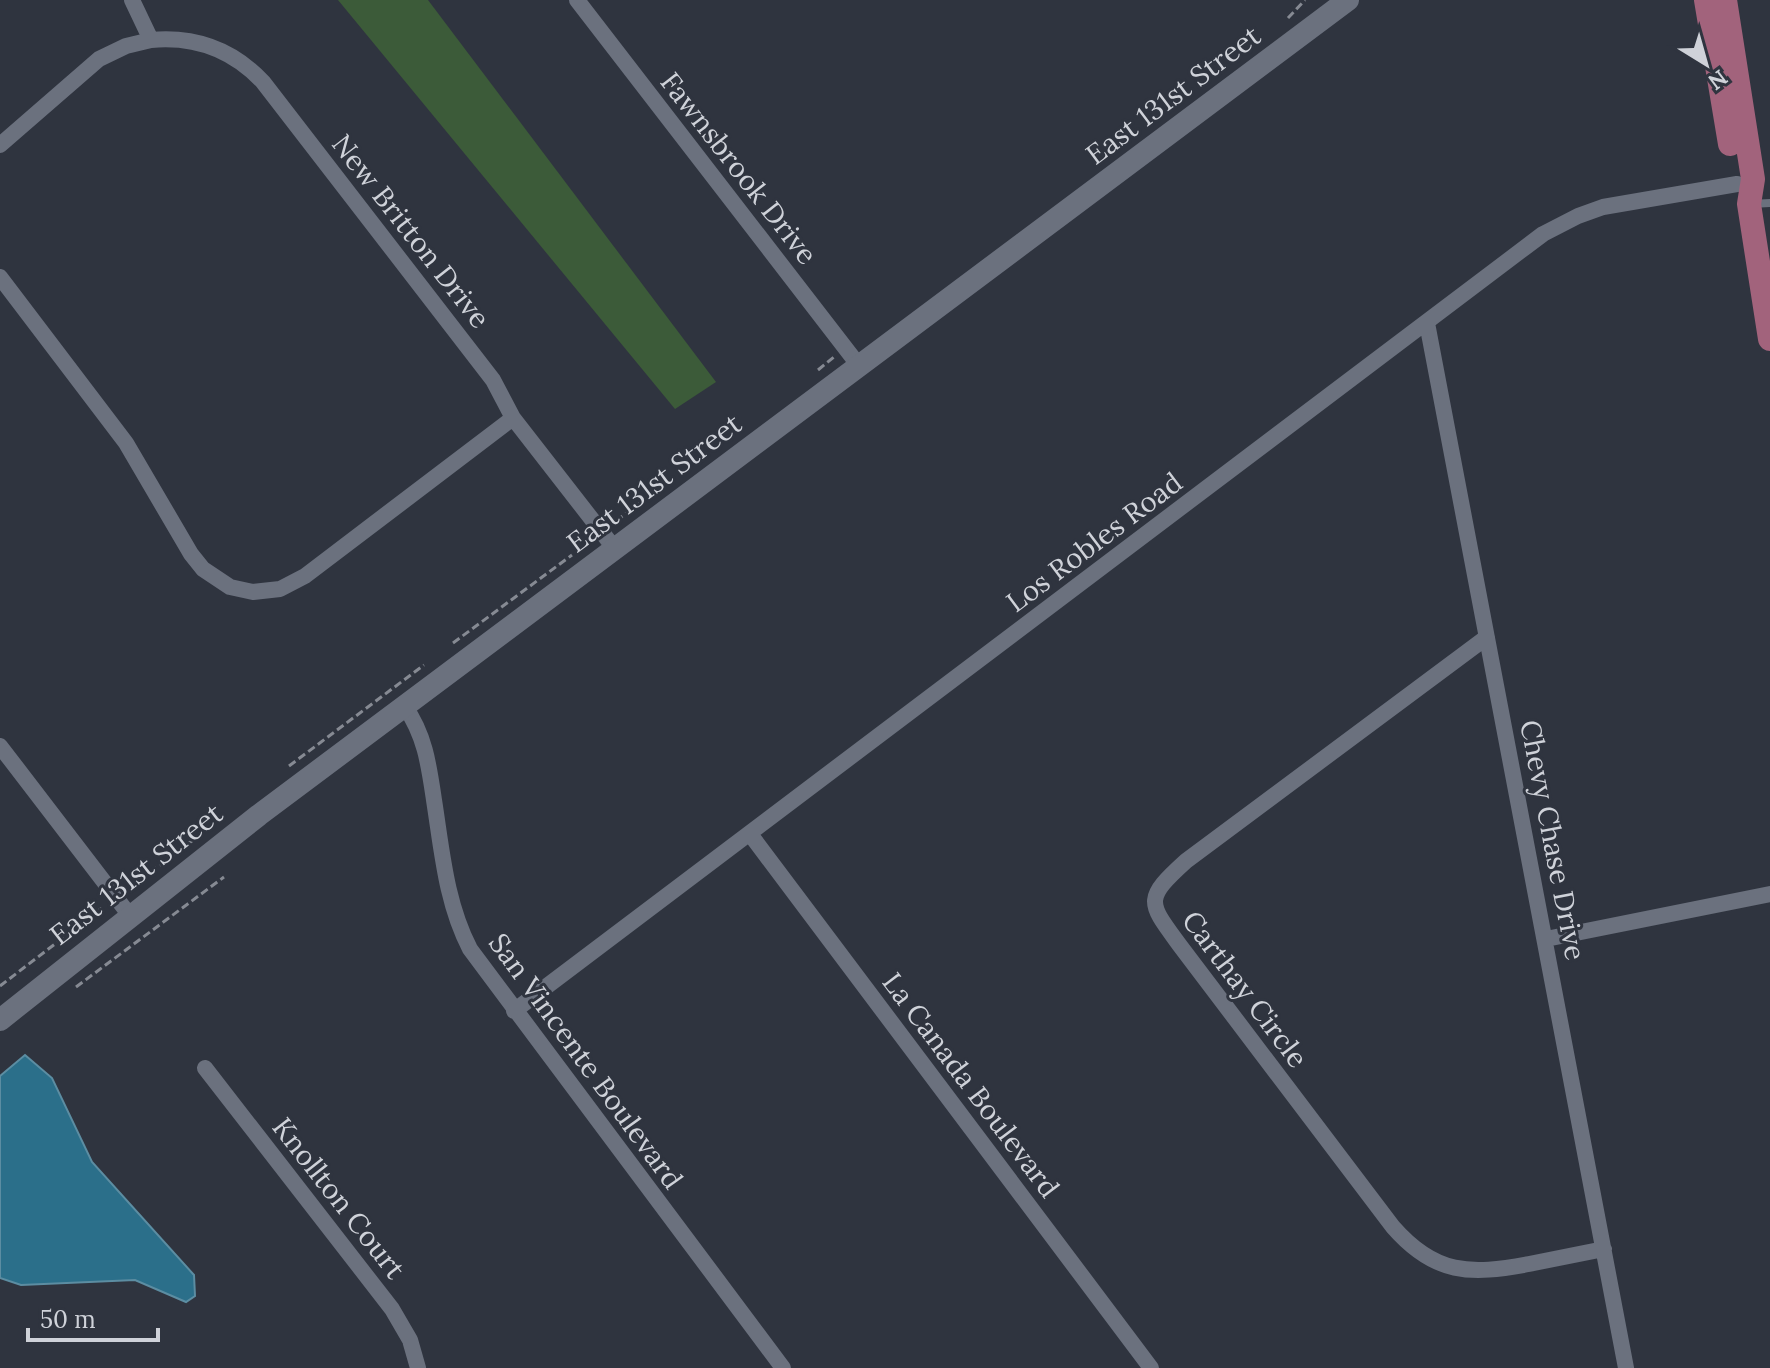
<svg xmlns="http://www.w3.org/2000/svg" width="1770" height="1368" font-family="Lora,serif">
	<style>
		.green { fill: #3c5b39 }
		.water { fill: #2b6f8a; stroke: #5c8da2; stroke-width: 2 }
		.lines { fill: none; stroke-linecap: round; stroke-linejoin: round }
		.path { stroke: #868a93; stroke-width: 3; stroke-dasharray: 8 4; stroke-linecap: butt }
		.lane { stroke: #6b717e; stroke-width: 8 }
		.street { stroke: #6b717e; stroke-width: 16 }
		.secondary { stroke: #6b717e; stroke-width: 22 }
		.primary { stroke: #a2637c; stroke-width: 24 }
		.labels { text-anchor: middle; stroke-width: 6; stroke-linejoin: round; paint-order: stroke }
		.street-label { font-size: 28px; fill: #cfd2d9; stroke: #2f343f }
	</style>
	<rect width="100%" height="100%" fill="#2f343f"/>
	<!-- green -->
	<path class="green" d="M338,0h90l288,382 -41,27z"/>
	<!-- water -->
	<path class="water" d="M25,1055l27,23 40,84 102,113 1,21 -9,6 -51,-22 -114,5 -21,-7v-202z"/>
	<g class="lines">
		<!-- path -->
		<path class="path" d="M1288,18l17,-18
			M818,370l16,-13
			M616,521l39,-29
			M453,643l119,-88
			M289,766l135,-101
			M131,887l70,-53
			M0,986l102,-78
			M76,987l148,-110"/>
		<!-- lane -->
		<path class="lane" d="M1751,204l19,-1"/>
		<!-- street -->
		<path class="street" d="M132,0l19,40c44,-4 82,10 112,42l230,298 20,38 102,131
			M577,0l283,367
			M0,145l99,-86 27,-13 25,-6
			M0,277l126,166 65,111 12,15 27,18 23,5 27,-3 25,-13 208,-158
			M1427,323l199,1045
			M1487,637l-301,224c-43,39 -38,41 -5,86l212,280c42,48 77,48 136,37 25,-5 50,-10 75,-15
			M405,707c20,28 24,59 29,93 8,51 12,103 36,149l313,419
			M0,746l131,171
			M750,834l401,534
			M1546,939l224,-45
			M514,1011l1029,-777 35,-18 25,-9 134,-23
			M205,1068l187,241 18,31 8,28"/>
		<!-- secondary -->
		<path class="secondary" d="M0,1020l259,-205 1089,-815"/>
		<!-- primary -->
		<path class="primary" d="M1706,0l24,144
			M1725,0l28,179 -4,25 21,135"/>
	</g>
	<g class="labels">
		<!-- street labels -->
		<g class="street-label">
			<text transform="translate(1173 95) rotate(-37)" y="10">East 131st Street</text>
			<text transform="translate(739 168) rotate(52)" y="10">Fawnsbrook Drive</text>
			<text transform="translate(411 231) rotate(52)" y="10">New Britton Drive</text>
			<text transform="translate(654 483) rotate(-37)" y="10">East 131st Street</text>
			<text transform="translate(1094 542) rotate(-37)" y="10">Los Robles Road</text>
			<text transform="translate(1553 840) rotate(79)" y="10">Chevy Chase Drive</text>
			<text transform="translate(136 874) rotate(-38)" y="10">East 131st Street</text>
			<text transform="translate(1245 989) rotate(53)" y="10">Carthay Circle</text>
			<text transform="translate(586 1061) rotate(54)" y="10">San Vincente Boulevard</text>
			<text transform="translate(971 1085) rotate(53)" y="10">La Canada Boulevard</text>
			<text transform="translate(339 1198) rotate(52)" y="10">Knollton Court</text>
		</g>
	</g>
	<!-- north arrow -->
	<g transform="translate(1706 64) rotate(143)" stroke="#2f343f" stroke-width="6" paint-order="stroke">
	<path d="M0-6L14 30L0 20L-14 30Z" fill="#cfd2d9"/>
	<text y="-12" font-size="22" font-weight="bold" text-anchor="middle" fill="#cfd2d9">N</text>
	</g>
	<!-- scale -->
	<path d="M28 1328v12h130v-12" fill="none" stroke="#cfd2d9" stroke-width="4"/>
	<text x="40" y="1328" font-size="24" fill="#cfd2d9" stroke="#2f343f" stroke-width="6" paint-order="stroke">50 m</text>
</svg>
